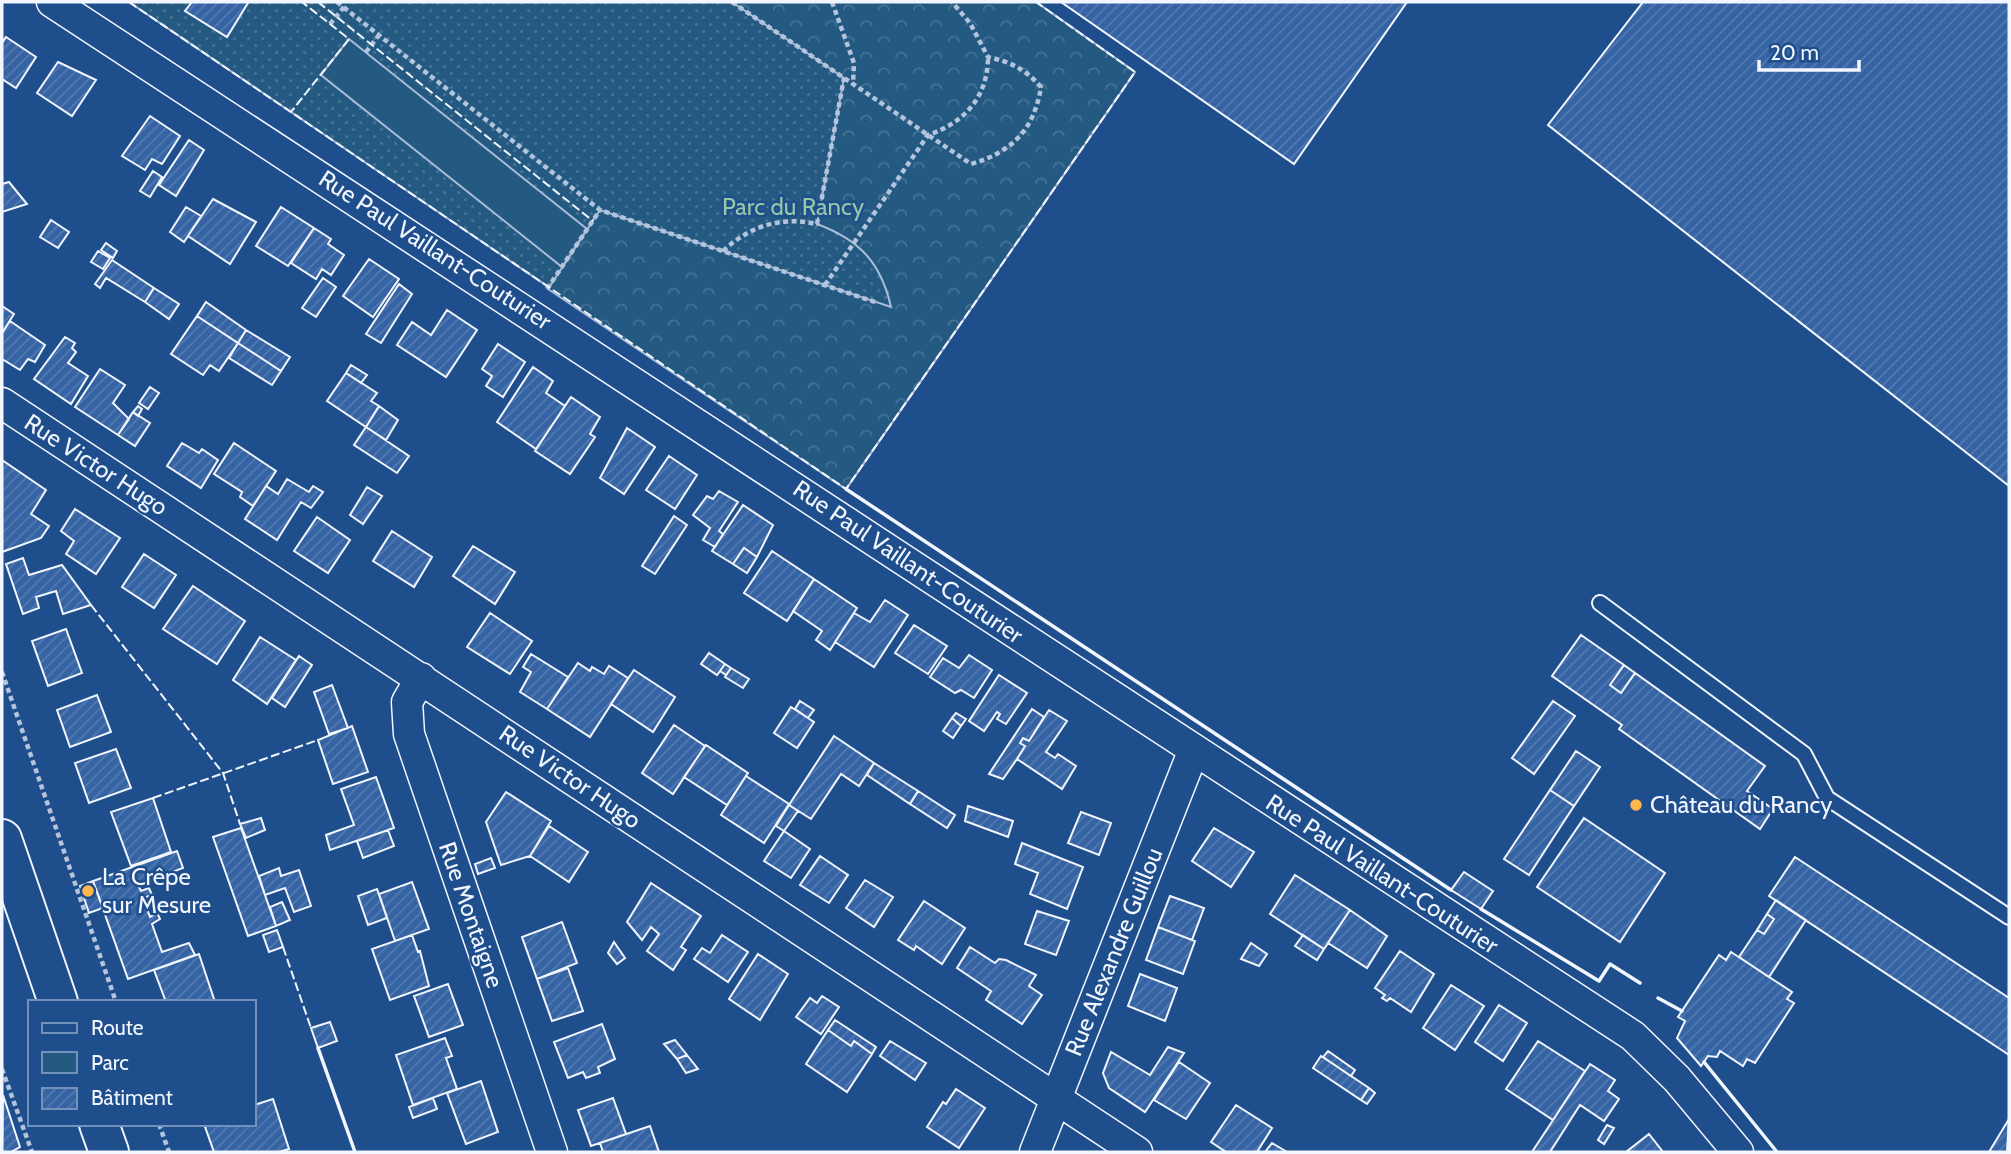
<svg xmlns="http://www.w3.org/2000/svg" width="2011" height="1154" font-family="Cabin,sans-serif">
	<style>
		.green { fill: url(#green-dots); stroke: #a8bbd7; stroke-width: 2 }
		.forest { fill: url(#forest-crowns); stroke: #a8bbd7; stroke-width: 2 }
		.pitch { fill: #245a82; stroke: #a8bbd7; stroke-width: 2 }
		.building { fill: url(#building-hatch); stroke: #f2f6ff; stroke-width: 2 }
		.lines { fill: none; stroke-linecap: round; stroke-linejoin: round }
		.lane-casing { stroke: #f2f6ff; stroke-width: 18 }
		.street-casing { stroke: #f2f6ff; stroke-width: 33 }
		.primary-casing { stroke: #f2f6ff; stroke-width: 42 }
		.path { stroke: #b3c4dc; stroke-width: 4.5; stroke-dasharray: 5 3.5; stroke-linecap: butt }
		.lane { stroke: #1f4e8c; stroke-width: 14 }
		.street { stroke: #1f4e8c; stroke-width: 30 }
		.primary { stroke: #1f4e8c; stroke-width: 38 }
		.fence { stroke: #f2f6ff; stroke-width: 2; stroke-dasharray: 9 3.5; stroke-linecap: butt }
		.wall { stroke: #f2f6ff; stroke-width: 3.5 }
		.poi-dot { fill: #ffb74d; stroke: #1f4e8c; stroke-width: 2.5 }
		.labels { text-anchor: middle; stroke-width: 5; stroke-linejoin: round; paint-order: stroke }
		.park-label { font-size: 24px; fill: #97c8a6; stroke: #1f4e8c }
		.street-label { font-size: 24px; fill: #f2f6ff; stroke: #1f4e8c }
		.poi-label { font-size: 24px; fill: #f2f6ff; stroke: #1f4e8c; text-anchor: start }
	</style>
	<defs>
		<pattern id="green-dots" width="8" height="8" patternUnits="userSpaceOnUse" patternTransform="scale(1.75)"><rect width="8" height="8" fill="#245a82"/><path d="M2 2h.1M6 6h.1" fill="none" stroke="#447295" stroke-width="1.8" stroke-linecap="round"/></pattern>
		<pattern id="forest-crowns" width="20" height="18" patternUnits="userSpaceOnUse" patternTransform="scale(1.75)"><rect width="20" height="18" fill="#245a82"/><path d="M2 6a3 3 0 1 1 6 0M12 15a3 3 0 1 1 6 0" fill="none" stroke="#447295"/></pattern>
		<pattern id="building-hatch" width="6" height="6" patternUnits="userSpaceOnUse" patternTransform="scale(1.75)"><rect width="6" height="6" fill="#3563a3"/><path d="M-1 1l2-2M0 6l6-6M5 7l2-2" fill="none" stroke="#537ab1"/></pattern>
	</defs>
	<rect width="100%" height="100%" fill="#1f4e8c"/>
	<!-- green -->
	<path class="green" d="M129,2h907l99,70 -289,417z"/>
	<!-- forest -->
	<path class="forest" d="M732,2h304l99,70 -289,417 -298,-200 52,-79 291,97c-10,-44 -31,-67 -74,-83l27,-146z"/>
	<!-- pitch -->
	<path class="pitch" d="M349,39l238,190 -25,38 -241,-192z"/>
	<!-- building -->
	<path class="building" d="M192,2h55l1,1 -21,34 -42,-26z
		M1061,2h346l-113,162z
		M1643,2h366v484l-461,-361z
		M6,37l30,20 -20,31 -14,-9v-36z
		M58,62l38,18 -24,36 -35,-23z
		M150,116l30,20 -18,28 -10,-5 -7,11 -23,-14z
		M189,140l15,10 -28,46 -17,-11z
		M153,171l9,6 -12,20 -10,-6z
		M9,182l18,22 -25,8v-28z
		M213,199l43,23 -26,42 -42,-28z
		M186,207l15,9 -17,26 -14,-10z
		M281,207l33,21 -26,38 -32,-20z
		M51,220l18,12 -11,16 -18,-11z
		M314,228l17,11 -3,5 16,11 -13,20 -9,-6 -6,10 -25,-16z
		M106,243l11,8 -4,7 -12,-8z
		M98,251l12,7 -7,11 -12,-7z
		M369,259l30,20 -26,38 -30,-21z
		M112,260l42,28 -9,14 -39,-24 -6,10 -5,-4z
		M323,278l13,9 -20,30 -14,-9z
		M399,284l13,10 -31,49 -15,-9z
		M154,288l25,16 -10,15 -24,-17z
		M206,302l40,28 -8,13 -41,-27z
		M2,306l12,8 -12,19z
		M447,310l30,20 -31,47 -49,-32 15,-23 19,13z
		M197,316l41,27 -19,28 -9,-6 -7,10 -32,-21z
		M10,321l35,24 -10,17 -7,-3 -8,11 -18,-11v-26z
		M246,330l44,27 -9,14 -43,-28z
		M65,337l10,6 -3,5 4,4 -8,11 20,13 -17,28 -37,-25z
		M238,343l43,28 -9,14 -43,-27z
		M498,344l27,18 -22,35 -17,-11 6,-10 -10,-7z
		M351,365l16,10 -6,8 -15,-10z
		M533,367l20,14 -7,12 19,13 -29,43 -39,-27z
		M100,369l25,16 -12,18 16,16 -11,16 -43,-28z
		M346,373l31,20 -6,8 8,5 -13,21 -39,-26z
		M150,387l9,6 -11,16 -9,-6z
		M571,397l29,20 -10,17 5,3 -25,37 -35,-23z
		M138,406l4,3 -4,7 -5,-4z
		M379,406l19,14 -12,20 -20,-13z
		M133,412l17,11 -15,23 -17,-11z
		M366,427l43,29 -12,17 -43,-28z
		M627,428l28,19 -31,47 -24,-16z
		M182,443l17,10 3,-4 16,11 -17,28 -34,-22z
		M234,443l42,28 -23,35 -13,-9 2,-5 -28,-18z
		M669,456l28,19 -22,34 -29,-19z
		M2,460l44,30 -15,24 18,12 -8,12 -39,14z
		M287,479l22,13 4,-6 10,6 -12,16 -10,-6 -24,38 -32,-21 21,-33 12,8z
		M367,487l15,9 -19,28 -13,-9z
		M719,491l19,11 -19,29 4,3 -8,13 -12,-7 7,-12 -17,-13 14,-19 6,3z
		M743,505l30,20 -16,32 -13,-9 -11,16 -21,-13z
		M75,509l45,29 -24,36 -30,-20 8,-13 -13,-10z
		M674,516l13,9 -32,49 -13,-8z
		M317,517l33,23 -22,33 -34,-22z
		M392,531l40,26 -18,30 -41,-26z
		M473,546l42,26 -20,32 -42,-28z
		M744,548l13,9 -10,16 -14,-9z
		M772,551l42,28 -27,42 -43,-28z
		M144,554l32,21 -22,33 -32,-21z
		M23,558l6,17 33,-10 29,40 -28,9 -7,-23 -20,6 3,11 -16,6 -17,-50z
		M814,579l43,29 -27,42 -14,-10 6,-9 -29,-20z
		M193,586l52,35 -28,43 -54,-35z
		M885,600l23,15 -34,52 -39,-25 19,-29 16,9z
		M490,613l42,28 -22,33 -43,-27z
		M914,625l33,21 -19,28 -33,-21z
		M66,629l16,44 -34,13 -16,-45z
		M1581,635l43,30 -14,20 11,8 14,-20 130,93 -18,25 26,18 -13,20 -141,-100 3,-4 -70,-49z
		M260,637l36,23 -29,44 -34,-24z
		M709,653l16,11 -8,11 -16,-11z
		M531,654l37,23 -21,32 -27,-17 11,-20 -8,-5z
		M969,655l23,15 -18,28 -13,-8 -6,3 -25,-16 13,-19 16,10z
		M299,656l13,9 -27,42 -13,-9z
		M578,663l12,8 2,-4 12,7 5,-8 19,12 -38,59 -43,-28z
		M725,664l6,4 -5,7 -6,-4z
		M1624,665l11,8 -14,20 -11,-8z
		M731,668l18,11 -6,9 -18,-11z
		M634,670l41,27 -22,35 -42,-28z
		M999,675l28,18 -21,31 -9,-5 3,-5 -3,-2 -13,19 -15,-10z
		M332,685l16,43 -19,6 -15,-42z
		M97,695l14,37 -41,15 -13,-37z
		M800,701l14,9 -6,8 -13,-9z
		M1553,701l22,15 -41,58 -22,-16z
		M791,707l23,15 -17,26 -23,-15z
		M1032,709l12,8 -15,24 -6,-3 -3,5 5,3 -8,13 -14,20 -14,-5z
		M1049,710l18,11 -21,31 9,6 3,-4 18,12 -14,23 -45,-30 8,-13 -5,-3 3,-5 6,3z
		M956,713l10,6 -5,7 -9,-8z
		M952,718l9,8 -8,12 -10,-7z
		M674,725l31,21 -32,48 -31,-21z
		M352,726l16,46 -35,12 -15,-44z
		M834,736l40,27 -15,23 -18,-12 -30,45 -22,-14z
		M706,745l42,28 -21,32 -43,-28z
		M116,749l15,39 -42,15 -14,-40z
		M1576,751l24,16 -26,39 -24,-16z
		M874,763l44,28 -8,13 -43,-29z
		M746,776l43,28 -25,39 -43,-28z
		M376,777l18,51 -64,22 -4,-15 28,-10 -13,-36z
		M1550,790l24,16 -45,69 -25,-16z
		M918,791l37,24 -8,13 -37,-24z
		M506,792l45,29 -21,35 -29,9 -15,-43z
		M153,798l18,54 -40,14 -20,-54z
		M789,805l9,6 -14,20 -8,-5z
		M968,806l45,15 -5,16 -43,-16z
		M1081,812l30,11 -12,32 -31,-12z
		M261,818l4,12 -19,8 -6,-14z
		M1584,818l81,55 -45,69 -83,-55z
		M549,826l39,26 -19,30 -39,-26z
		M241,828l35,98 -28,10 -35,-99z
		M1214,828l40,24 -23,35 -39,-26z
		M388,830l6,16 -31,12 -6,-17z
		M784,831l26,18 -19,29 -27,-17z
		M1022,843l61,24 -16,42 -37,-15 8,-21 -23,-9z
		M177,851l6,17 -45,17 3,6 8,-3 3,7 -9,3 7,19 7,-4 3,6 -8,5 10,28 27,-9 6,12 -67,24 -35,-98z
		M820,856l28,19 -19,28 -29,-18z
		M1795,857l214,141v57l-240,-159z
		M491,858l4,10 -17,6 -3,-10z
		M279,868l2,8 18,-6 12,36 -17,6 -9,-24 -20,7 -6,-19z
		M1464,872l29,19 -12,18 -30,-19z
		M1295,875l55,35 -26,39 -54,-35z
		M865,880l28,17 -19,30 -28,-19z
		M93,881l10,27 -14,5 -9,-27z
		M412,882l17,47 -34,12 -16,-47z
		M651,883l50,33 -20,31 5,3 -13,20 -26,-19 12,-17 -8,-7 -9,13 -15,-18z
		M377,889l10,29 -19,7 -10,-29z
		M1170,896l34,12 -12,32 -34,-13z
		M1776,900l30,20 -37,57 -30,-20 18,-27 7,4 10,-15 -7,-5z
		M924,901l41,27 -23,36 -26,-18 -2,4 -16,-10z
		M282,902l8,18 -14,6 -6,-19z
		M1350,910l37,26 -20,32 -39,-25z
		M1037,911l32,10 -13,34 -31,-11z
		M1767,914l7,5 -10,15 -7,-4z
		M562,922l15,41 -40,16 -15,-42z
		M1158,927l37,14 -12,33 -37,-14z
		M277,930l6,17 -14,5 -6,-17z
		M412,935l6,17 2,-1 9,35 -39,14 -18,-51z
		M722,935l26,17 -20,30 -34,-23 8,-11 8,5z
		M1303,935l21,14 -7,11 -22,-14z
		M614,942l11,16 -8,6 -9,-11z
		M1251,943l16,11 -8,12 -18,-7z
		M970,947l25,16 4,-4 7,1 30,15 -7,11 13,9 -20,29 -36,-24 5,-9 -34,-23z
		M1400,951l34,23 -23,38 -21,-14 -3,3 -5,-3 3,-3 -10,-7z
		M1731,952l61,40 -5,7 7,4 -39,60 -8,-4 -4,7 -23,-15 -3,6 -9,-1 -7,10 -24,-28 8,-17 -7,-4 41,-62 7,5z
		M199,954l16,48h-49l-12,-32z
		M758,954l30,20 -28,46 -31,-21z
		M568,968l15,43 -31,10 -15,-42z
		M1140,974l37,14 -12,33 -37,-15z
		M448,984l15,41 -34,12 -15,-41z
		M1451,985l33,21 -29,44 -32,-22z
		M822,996l17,11 -18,27 -25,-17 14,-19 7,5z
		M1499,1005l28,18 -24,38 -28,-19z
		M835,1020l41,27 -4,7 -18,-13 -3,5 -23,-16z
		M330,1022l7,19 -19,7 -7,-20z
		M602,1024l13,35 -17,8 2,6 -14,5 -3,-6 -15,6 -14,-36z
		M828,1030l23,16 3,-5 18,13 -25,38 -41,-28z
		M445,1038l7,18 -6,2 11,31 -44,16 -17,-50z
		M675,1040l12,15 -10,4 -13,-15z
		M890,1041l36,22 -11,17 -35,-24z
		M1538,1041l47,30 -32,49 -47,-31z
		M1168,1047l16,6 -39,59 -36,-24 -6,-15 8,-21 39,23z
		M1328,1051l27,19 -4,6 -28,-19z
		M687,1055l11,14 -12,4 -9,-14z
		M1321,1056l48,32 -8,12 -48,-32z
		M1179,1062l31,21 -24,36 -32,-19z
		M1590,1064l25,16 -7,11 11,8 -15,22 -24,-16 -30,47h-18z
		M481,1081l17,51 -32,12 -19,-51z
		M1369,1088l6,5 -8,11 -6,-4z
		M956,1089l29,19 -26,40 -32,-21 16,-25 3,2z
		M3,1095l17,52 -9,5h-9z
		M433,1098l4,11 -24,9 -4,-11z
		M613,1098l13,36 -35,12 -13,-36z
		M273,1099l16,50 -10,3h-65l-10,-28h50v-19z
		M1236,1105l36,23 -15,24h-31l-15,-10z
		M2009,1119l-2,33h-18z
		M1607,1125l7,3 -10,16 -6,-4z
		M650,1126l9,26h-56l-3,-9z
		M1649,1134l14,18h-37z
		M1272,1143l15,9h-22z"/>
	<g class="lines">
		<defs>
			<path id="lane" d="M1600,603l204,151 23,44 182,119"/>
			<path id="street" d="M52,2c528,342 1052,693 1581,1034l44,43 61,73
				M2,403l1135,749
				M421,678l-14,24 2,32 143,418
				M1035,1152l158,-400"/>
			<path id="primary" d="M2,839l56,163
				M99,1124l10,28"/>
		</defs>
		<!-- lane casing -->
		<use href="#lane" class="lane-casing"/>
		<!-- street casing -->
		<use href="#street" class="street-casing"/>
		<!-- primary casing -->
		<use href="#primary" class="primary-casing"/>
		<!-- path -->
		<path class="path" d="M337,2l263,208 278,93
			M732,2l239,162c41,-12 63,-34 70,-77 -16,-18 -30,-25 -53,-30l-18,-34 -18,-21
			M832,2l22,61 -1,21
			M330,24l14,-17
			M366,52l13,-17
			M723,251c27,-25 58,-35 94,-27l27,-146
			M825,285l103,-150c36,-12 60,-38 60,-78
			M547,289l53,-79
			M2,672l114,330
			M2,1069l30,83
			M159,1124l10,28"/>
		<!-- lane -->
		<use href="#lane" class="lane"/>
		<!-- street -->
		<use href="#street" class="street"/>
		<!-- primary -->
		<use href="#primary" class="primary"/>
		<!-- fence -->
		<path class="fence" d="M129,2l717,487 289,-417 -99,-70
			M318,2l275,219
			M288,110l3,2 58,-73 -47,-37
			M91,605l132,168 17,51
			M153,798l165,-58
			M283,947l28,81"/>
		<!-- wall -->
		<path class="wall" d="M846,489l605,401
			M1481,909l118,72 11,-17 30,19
			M1658,998l24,13
			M318,1048l37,104
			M1704,1062l73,90"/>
	</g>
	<!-- markers -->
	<g class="poi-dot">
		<circle cx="1636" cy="805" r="7"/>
		<circle cx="88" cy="891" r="7"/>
	</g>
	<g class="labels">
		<!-- park labels -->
		<g class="park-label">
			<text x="793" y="215">Parc du Rancy</text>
		</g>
		<!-- street labels -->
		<g class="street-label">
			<text transform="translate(435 250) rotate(33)" y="8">Rue Paul Vaillant-Couturier</text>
			<text transform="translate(96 465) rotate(33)" y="8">Rue Victor Hugo</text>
			<text transform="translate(908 562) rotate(34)" y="8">Rue Paul Vaillant-Couturier</text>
			<text transform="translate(570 777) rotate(34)" y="8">Rue Victor Hugo</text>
			<text transform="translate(1382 874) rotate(33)" y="8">Rue Paul Vaillant-Couturier</text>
			<text transform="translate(471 915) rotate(71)" y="8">Rue Montaigne</text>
			<text transform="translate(1114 952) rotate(-68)" y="8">Rue Alexandre Guillou</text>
		</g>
		<!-- poi labels -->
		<g class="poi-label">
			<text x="1650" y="813">Château du Rancy</text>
			<text x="102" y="885">La Crêpe<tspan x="102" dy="28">sur Mesure</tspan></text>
		</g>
	</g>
	<!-- border -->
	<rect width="2011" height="1154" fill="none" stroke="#f2f6ff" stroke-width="7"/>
	<!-- legend -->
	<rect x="28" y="1000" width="228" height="126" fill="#1f4e8c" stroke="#7391ba" stroke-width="2"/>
	<rect x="42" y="1023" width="35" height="10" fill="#1f4e8c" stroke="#7391ba" stroke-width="2"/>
	<text x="91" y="1035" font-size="21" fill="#f2f6ff">Route</text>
	<rect x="42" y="1052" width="35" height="21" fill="#245a82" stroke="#7391ba" stroke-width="2"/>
	<text x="91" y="1070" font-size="21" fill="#f2f6ff">Parc</text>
	<rect x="42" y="1088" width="35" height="21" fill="url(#building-hatch)" stroke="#7391ba" stroke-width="2"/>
	<text x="91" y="1105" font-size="21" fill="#f2f6ff">Bâtiment</text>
	<!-- scale -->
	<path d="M1759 60v10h100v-10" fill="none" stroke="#f2f6ff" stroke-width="3.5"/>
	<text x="1770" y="60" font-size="21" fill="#f2f6ff" stroke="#1f4e8c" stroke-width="5" paint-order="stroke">20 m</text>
</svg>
